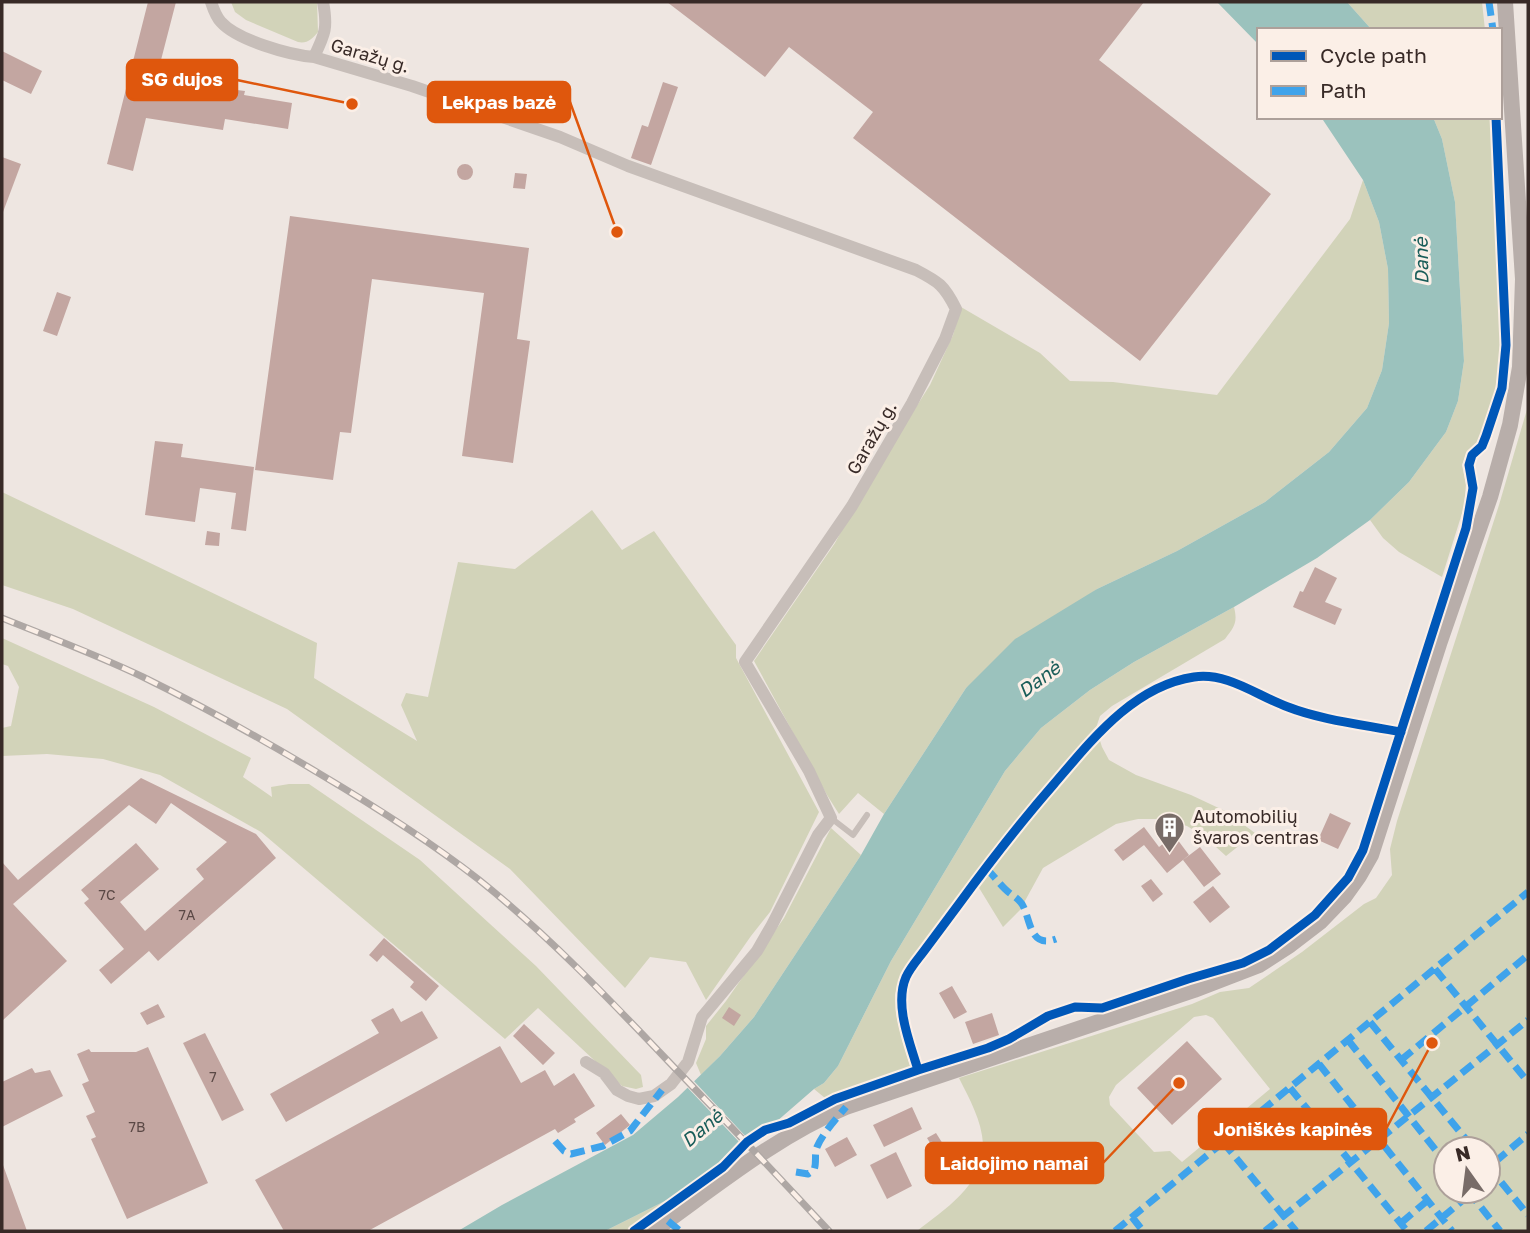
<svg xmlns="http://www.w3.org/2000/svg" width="1530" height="1233" font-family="'Golos Text',sans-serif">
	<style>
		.green { fill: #d2d3b9; fill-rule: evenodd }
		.water { fill: #9bc2bd }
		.pier { fill: #eee6e1 }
		.building { fill: #c3a6a1 }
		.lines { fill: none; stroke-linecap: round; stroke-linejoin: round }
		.lane { stroke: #c7beb9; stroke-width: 6 }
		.street { stroke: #c7beb9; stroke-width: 12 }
		.secondary { stroke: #b8aeaa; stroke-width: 16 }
		.rail-casing { stroke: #aea7a4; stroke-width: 7 }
		.rail { stroke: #fbefe7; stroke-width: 4.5; stroke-dasharray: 13; stroke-linecap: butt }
		.quiet { stroke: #3fa3eb; stroke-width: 7; stroke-dasharray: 14 7; stroke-linecap: butt }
		.cycleway-casing { stroke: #fbefe7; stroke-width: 13 }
		.cycleway { stroke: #0057b8; stroke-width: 9 }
		.labels { text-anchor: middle; stroke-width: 6; stroke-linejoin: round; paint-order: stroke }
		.number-label { font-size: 14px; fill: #5b4946 }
		.street-label { font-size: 18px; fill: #382a27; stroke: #fbefe7 }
		.poi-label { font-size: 18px; fill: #382a27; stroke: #fbefe7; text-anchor: start }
		.water-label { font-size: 19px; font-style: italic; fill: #195d59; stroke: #fbefe7 }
		.leader { fill: none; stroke: #df570d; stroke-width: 2.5 }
		.callout-dot { fill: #df570d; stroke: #fbefe7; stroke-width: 2.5 }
		.callout { fill: #df570d; stroke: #df570d; stroke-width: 2.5 }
		.callout-label { font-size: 19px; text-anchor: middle; font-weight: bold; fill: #fff }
	</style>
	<rect width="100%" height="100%" fill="#eee6e1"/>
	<!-- green -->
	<path class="green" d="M231,2h86l1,30c-6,7 -11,12 -20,10l-52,-22 -11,-8z
		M1347,2h135l3,28h-113z
		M1433,117h57l11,198 -2,50 -4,26 -16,50 -13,13 -4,11 4,19 -2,23 -22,70 -43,-25 -16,-14 -13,-18 39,-38 37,-50 12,-31 6,-40 -9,-159 -13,-63z
		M1363,180l16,42 9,47 1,54 -7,47 -15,38 -38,44 -64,50 -88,49 -80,38 -131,99 -82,126 -26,-21 -19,21 -12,-19 -73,-134 81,-118 26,-49 69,-109 23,-50 8,-28 79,46 30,28 43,1 104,13 133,-176z
		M1528,406v825h-611c27,-21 68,-47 66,-87 -1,-23 -14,-46 -24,-66l233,-74 28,-12 29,-4 53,-36 62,-48 12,-6 16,-23 -2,-26 7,-28 102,-316zM1206,1015l7,3 57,71 -88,73 -12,-11 -16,1 -44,-47 -1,-8 7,-12 78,-68zM1446,1149h42v42h-42z
		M2,492l315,151 -3,35 103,63 -16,-36 5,-12 22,4 30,-135 57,7 77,-59 30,40 32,-19 82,114v13l83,154 -49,100 -19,24 -45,64 -20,-38 -36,-5 -25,31 -115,-119 -223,-160 -214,-100 -71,-24z
		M1234,607c4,16 0,20 -9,32l-113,67 -12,10 -4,12 6,19 7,13 27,15 55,20 34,16 30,22 -29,23 -21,-19 -18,-11 -26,-7h-23l-22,5 -73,44 -23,42 -17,17 -30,-49 -72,95 -6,22 1,19 6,26 9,29 -86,29 -11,-9 10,-6 14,-17 53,-105 114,-190 36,-43 49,-38 44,-28z
		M2,638l152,69 97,51 -8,19 29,20 -1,-10 18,-3h20l111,76 116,106 105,109 2,12 -7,2 -14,-3 -84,-78 -33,31 -244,-207 -101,-57 -57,-16 -56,-5 -45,2v-28l9,-2 8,-39 -11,-21 -6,-2z
		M831,828l30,27 -107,162 -34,39 -19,19 -5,-12 10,-24v-13l20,-25 58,-83z
		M673,1197l-47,34h-21z"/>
	<!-- water -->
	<path class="water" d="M1217,2h130l25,28h-113v15z
		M1321,117h112l9,22 13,63 9,159 -6,40 -12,31 -37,50 -39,38 -53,38 -83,49 -100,55 -44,28 -49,38 -36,43 -114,190 -53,105 -14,17 -10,6 -38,33 -25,14 -17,14 -16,15 -45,32 -68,34h-147l44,-26 131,-70 45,-38 42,-41 34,-39 107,-162 23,-41 82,-126 49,-49 82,-50 80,-38 88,-49 64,-50 38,-44 15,-38 7,-47 -1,-54 -9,-47 -16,-42z"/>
	<!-- pier -->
	<path class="pier" d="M692,1079l58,62 -7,5 -58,-61z"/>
	<!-- building -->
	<path class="building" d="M148,2h28l-22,85 73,11 2,-9 16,2 -1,4 48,8 -4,26 -63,-10 -2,11 -77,-12 -13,53 -26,-7z
		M667,2h477l-45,58 172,134 -131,167 -287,-223 20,-26 -84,-65 -24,30z
		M2,51l40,20 -11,23 -29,-14z
		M663,82l15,5 -27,78 -20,-7 11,-33 6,2z
		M2,157l19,7 -18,48h-1z
		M457 172a8 8 0 1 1 16 0a8 8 0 1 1-16 0Z
		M515,173l12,1 -2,15 -12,-1z
		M290,216l239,32 -12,91 13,2 -17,122 -51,-7 22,-163 -112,-14 -21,154 -11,-1 -7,48 -78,-10z
		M57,292l14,5 -14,39 -14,-5z
		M155,441l28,3 -2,13 73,10 -8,64 -15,-2 5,-36 -36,-5 -5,34 -50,-7z
		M207,531l13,2 -1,13 -14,-1z
		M1315,567l22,11 -12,24 17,7 -7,16 -42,-18 7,-16 3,1z
		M141,778l115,56 20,24 -118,103 -9,-10 -38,33 -12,-14 25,-21 -40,-46 5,-4 -8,-9 55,-47 23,26 -39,33 25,29 59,-52 -8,-10 31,-27 -56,-39 -15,21 -27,-19 -116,99 54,57 -65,60v-159l16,18z
		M1330,813l21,10 -13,26 -20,-9z
		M1144,827l15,20 15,-12 15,20 -22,18 -23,-28 -21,16 -9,-11z
		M1200,847l21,27 -17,13 -21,-27z
		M1151,879l12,15 -10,8 -12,-16z
		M1213,886l17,21 -20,16 -17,-21z
		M384,938l55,48 -13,15 -16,-14 4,-5 -31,-27 -6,7 -8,-7z
		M952,986l15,26 -13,7 -15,-26z
		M158,1004l7,13 -18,8 -7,-12z
		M729,1007l12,8 -7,11 -12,-8z
		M393,1008l8,14 21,-11 16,27 -152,84 -16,-28 109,-61 -8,-13z
		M992,1013l7,22 -26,9 -8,-22z
		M524,1024l31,29 -12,12 -30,-29z
		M205,1033l39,77 -22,11 -39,-78z
		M1187,1041l35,38 -50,46 -35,-37z
		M500,1046l21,37 24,-13 9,16 20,-13 21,33 -21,13 2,3 -18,11 -3,-4 -187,102h-84l-29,-51z
		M148,1047l60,136 -81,36 -36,-80 5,-2 -10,-21 9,-4 -13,-28 7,-3 -12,-27 12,-5 2,3h45z
		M32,1068l3,5 15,-3 13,26 -61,31v-45z
		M912,1107l10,22 -38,18 -11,-22z
		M621,1114l9,11 -25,20 -9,-12z
		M936,1133l19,30 -21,12 -6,-10 12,-6 -13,-21z
		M847,1137l10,18 -22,12 -10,-18z
		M896,1152l16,34 -25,13 -17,-34z
		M3,1165l24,66h-25v-65z"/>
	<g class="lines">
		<!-- lane -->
		<path class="lane" d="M831,818l22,17 14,-20"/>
		<!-- street -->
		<path class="street" d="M211,2c2,6 5,15 10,20 16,18 68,33 93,35l98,29 148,51 68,29 288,104c23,12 28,15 40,39l-11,30 -33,64 -60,103 -107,156 64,109 22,47 -13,17 -46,90 -15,26 -55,66 -14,45 -17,22 -17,12 -15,3 -11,-3 -11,-6 -13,-17 -18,-11
			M314,57c11,-23 14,-29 9,-55"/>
		<!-- secondary -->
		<path class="secondary" d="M653,1231c62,-44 122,-94 193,-124l348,-117 65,-25 31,-20 30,-23 24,-25 15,-21 12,-21 68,-211 51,-147 20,-72 10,-58 3,-88 -18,-277"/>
		<defs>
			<path id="rail" d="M2,618c47,19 95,37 141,59 61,30 119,62 177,97 54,32 108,66 158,105 69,55 130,119 191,183 54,56 107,112 160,169"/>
		</defs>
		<!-- rail casing -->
		<use href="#rail" class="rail-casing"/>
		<!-- rail -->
		<use href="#rail" class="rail"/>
		<!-- quiet -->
		<path class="quiet" d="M1489,2l4,28
			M986,868c7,7 12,14 19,21 6,6 13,9 17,15 9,15 7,45 34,35
			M1435,969l93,113
			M1370,1022l104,127
			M1348,1040l98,123
			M1401,1060l127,-105
			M1319,1064l133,167
			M1290,1088l117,143
			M555,1141l9,10 7,3 32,-8 27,-15 32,-41
			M1223,1142l73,89
			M1488,1166l40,49
			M796,1172l12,2 6,-4c3,-8 0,-16 3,-23 6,-14 19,-28 29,-40
			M1488,1180l1,-13 39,-33
			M1468,1191l32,40
			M1132,1217l11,14
			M668,1221l12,10
			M1401,1223l27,-23
			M1115,1231l413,-339
			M1265,1231l263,-211
			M1426,1231l48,-40"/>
		<defs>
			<path id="cycleway" d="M918,1070c-8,-27 -24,-65 -12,-93 4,-9 12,-18 18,-26 12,-16 23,-31 35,-47 30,-41 61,-81 95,-120 37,-43 79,-98 140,-107 34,-5 63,19 94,30 33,13 78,18 113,25
				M634,1231l89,-64 24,-25 18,-12 24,-7 46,-24 83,-29 70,-22 21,-9 39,-23 27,-9 27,1 86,-29 55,-16 26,-13 46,-35 33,-37 15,-28 103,-322 7,-40 -4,-23 3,-10 10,-9 4,-10 16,-48 4,-43 -10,-228"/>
		</defs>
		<!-- cycleway casing -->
		<use href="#cycleway" class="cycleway-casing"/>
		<!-- cycleway -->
		<use href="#cycleway" class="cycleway"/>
	</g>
	<!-- icons -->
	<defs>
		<symbol id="building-pin" viewBox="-11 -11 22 30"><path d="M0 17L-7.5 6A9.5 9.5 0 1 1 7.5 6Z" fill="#786c68" stroke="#fbefe7"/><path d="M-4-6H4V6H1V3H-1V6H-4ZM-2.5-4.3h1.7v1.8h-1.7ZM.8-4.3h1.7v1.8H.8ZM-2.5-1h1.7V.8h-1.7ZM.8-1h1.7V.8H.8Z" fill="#fff"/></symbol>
	</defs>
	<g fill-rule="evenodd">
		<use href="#building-pin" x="1152" y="810" width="35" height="47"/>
	</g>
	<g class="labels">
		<!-- number labels -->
		<g class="number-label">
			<text x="107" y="900">7C</text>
			<text x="187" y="920">7A</text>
			<text x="213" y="1082">7</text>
			<text x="137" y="1132">7B</text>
		</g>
		<!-- street labels -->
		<g class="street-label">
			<text transform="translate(370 56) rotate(16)" y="6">Garažų g.</text>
			<text transform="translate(872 438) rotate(-60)" y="6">Garažų g.</text>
		</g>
		<!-- poi labels -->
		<g class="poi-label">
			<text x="1193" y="823">Automobilių<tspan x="1193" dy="21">švaros centras</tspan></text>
		</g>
		<!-- water labels -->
		<g class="water-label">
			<text transform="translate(1421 261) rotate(-91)" y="7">Danė</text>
			<text transform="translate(1039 679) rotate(-36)" y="7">Danė</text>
			<text transform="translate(702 1128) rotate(-40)" y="7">Danė</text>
		</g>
	</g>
	<!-- callouts -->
	<path class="leader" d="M352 104L237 80M617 232L570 102M1432 1043L1386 1129M1179 1083L1103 1163"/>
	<g class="callout-dot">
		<circle cx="352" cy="104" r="7"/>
		<circle cx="617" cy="232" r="7"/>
		<circle cx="1432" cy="1043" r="7"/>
		<circle cx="1179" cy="1083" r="7"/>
	</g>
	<g class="callout">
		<rect x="127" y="60" width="110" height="40" rx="7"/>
		<rect x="428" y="82" width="142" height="40" rx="7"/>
		<rect x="1199" y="1109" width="187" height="40" rx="7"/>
		<rect x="926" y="1143" width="177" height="40" rx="7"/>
	</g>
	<g class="callout-label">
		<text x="182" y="86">SG dujos</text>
		<text x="499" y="109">Lekpas bazė</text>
		<text x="1293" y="1136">Joniškės kapinės</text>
		<text x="1014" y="1170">Laidojimo namai</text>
	</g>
	<!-- border -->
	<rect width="1530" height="1233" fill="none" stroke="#382a27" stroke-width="7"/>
	<!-- legend -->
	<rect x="1257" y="28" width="245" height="91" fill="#fbefe7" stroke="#ada09a" stroke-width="2"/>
	<rect x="1271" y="51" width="35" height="10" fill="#0057b8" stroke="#ada09a" stroke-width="2"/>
	<text x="1320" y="63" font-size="21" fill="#382a27">Cycle path</text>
	<rect x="1271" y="86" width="35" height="10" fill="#3fa3eb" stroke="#ada09a" stroke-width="2"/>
	<text x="1320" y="98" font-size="21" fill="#382a27">Path</text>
	<!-- north arrow -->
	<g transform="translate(1467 1170) rotate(346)"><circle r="33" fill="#fbefe7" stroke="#ada09a" stroke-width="2"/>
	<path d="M0-5L12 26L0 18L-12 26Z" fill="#786c68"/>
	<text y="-10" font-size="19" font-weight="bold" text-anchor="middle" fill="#382a27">N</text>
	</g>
</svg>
